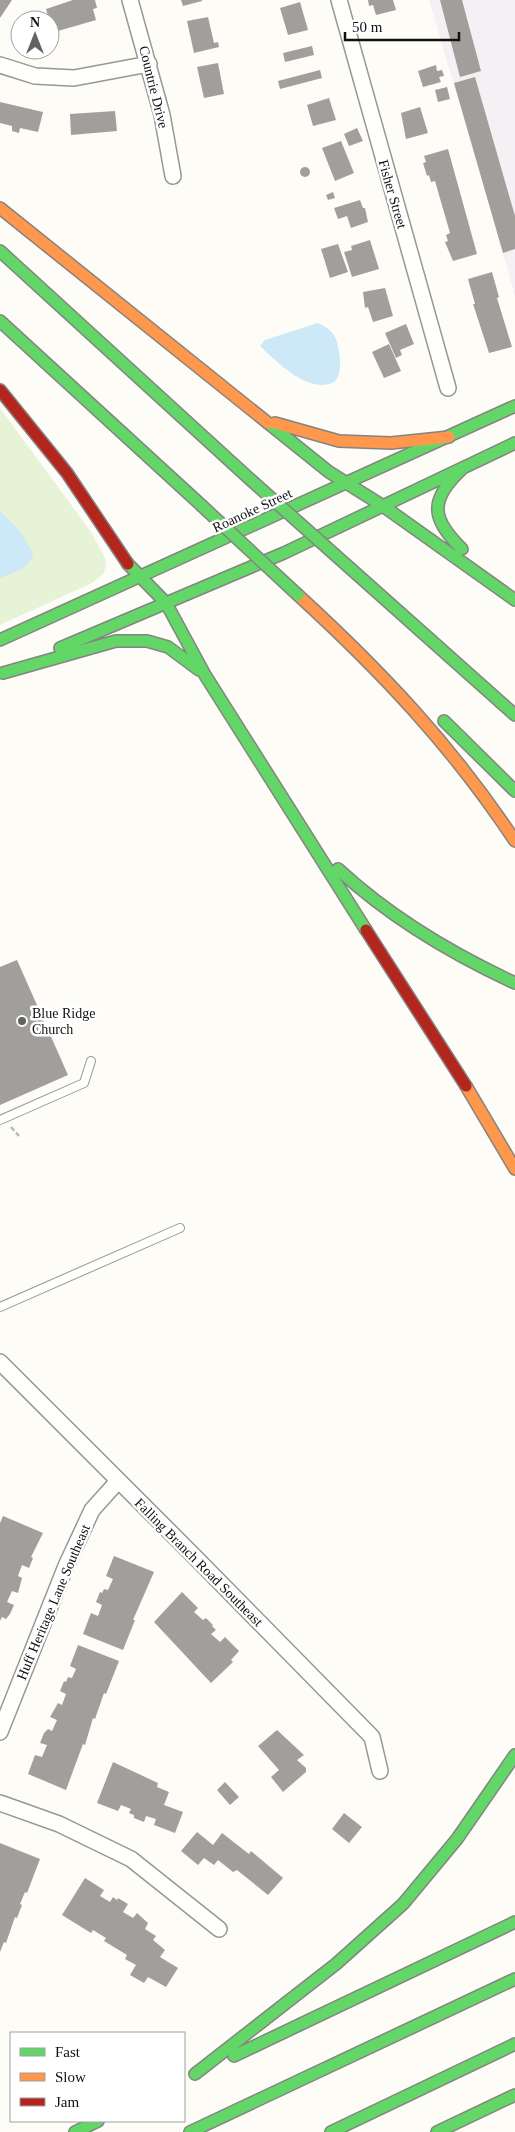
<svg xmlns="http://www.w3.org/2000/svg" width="515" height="2132" font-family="'Times New Roman',serif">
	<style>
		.industrial { fill: #f5f0f3 }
		.green { fill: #e7f3d7 }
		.water { fill: #cde8f7 }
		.building { fill: #a19f9c }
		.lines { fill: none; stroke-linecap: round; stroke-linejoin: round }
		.lane-casing { stroke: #979795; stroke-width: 10 }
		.street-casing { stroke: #979795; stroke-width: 18 }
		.fast-casing { stroke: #858482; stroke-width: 14 }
		.slow-casing { stroke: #858482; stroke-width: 14 }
		.jam-casing { stroke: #858482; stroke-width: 14 }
		.path { stroke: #b9b9b8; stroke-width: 2.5; stroke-dasharray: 5 2.5; stroke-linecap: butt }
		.lane { stroke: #fffffe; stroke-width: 8 }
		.street { stroke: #fffffe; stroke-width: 15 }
		.fast { stroke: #63d668; stroke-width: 11 }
		.slow { stroke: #ff974d; stroke-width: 11 }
		.jam { stroke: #b3261e; stroke-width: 11 }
		.fast-bridge-casing { stroke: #858482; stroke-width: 14; stroke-linecap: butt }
		.fast-bridge { stroke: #63d668; stroke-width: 11 }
		.poi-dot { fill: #646362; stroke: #fff; stroke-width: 2 }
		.labels { text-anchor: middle; stroke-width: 5; stroke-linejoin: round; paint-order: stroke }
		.street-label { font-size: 14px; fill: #111; stroke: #fff }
		.poi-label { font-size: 14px; fill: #111; stroke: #fff; text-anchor: start }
	</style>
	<rect width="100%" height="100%" fill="#fdfcf7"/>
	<!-- industrial -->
	<path class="industrial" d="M429,0h86v297l-12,-44z"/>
	<!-- green -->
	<path class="green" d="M0,408l91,124 14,26 1,9 -3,7 -11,9 -92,42z"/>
	<!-- water -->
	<path class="water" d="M318,323c6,3 11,5 15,11 7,8 12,45 -1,49 -25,10 -56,-22 -72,-37l5,-6z
		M0,511l19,19 14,23c-2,15 -20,20 -33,25z"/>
	<!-- building -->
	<path class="building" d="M0,0h12l-12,18z
		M73,0h22l2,8 -4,1 3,11 -38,11 -1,-3 -5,2 -6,-21z
		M181,0h21v1l-19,5z
		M368,0h25l3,10 -20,5 -3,-10 -4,1z
		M440,0h22l19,71 -21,6z
		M300,2l8,28 -20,5 -8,-27z
		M208,17l6,26 4,-1 1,5 -25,6 -7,-32z
		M312,46l2,9 -29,7 -2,-9z
		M218,63l6,31 -20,4 -7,-31z
		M436,65l1,6 5,-1 2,6 -5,1 2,5 -18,5 -5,-16z
		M320,70l2,8 -42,11 -2,-8z
		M475,77l40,139v33l-12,4 -49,-170z
		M447,87l3,12 -12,3 -3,-12z
		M329,98l7,22 -23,6 -6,-21z
		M0,102l43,10 -5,20 -18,-4 -1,5 -7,-2v-5l-12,-3z
		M420,107l8,26 -22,6 -5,-26z
		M115,111l2,20 -46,4 -1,-21z
		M357,128l6,13 -14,5 -5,-12z
		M341,141l13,32 -19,8 -13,-33z
		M448,149l29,105 -24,7 -8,-19 3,-1 -2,-6 4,-2 -15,-52 -4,1 -2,-7 -2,1 -4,-13 3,-1 -2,-6z
		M300 172a5 5 0 1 1 10 0a5 5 0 1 1-10 0Z
		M333,192l2,6 -7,2 -2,-5z
		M360,200l3,8h2l3,14 -17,6 -4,-12 -9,3 -4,-11z
		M370,240l9,29 -27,8 -8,-25 8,-2 -1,-4z
		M338,244l10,28 -18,6 -9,-29z
		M492,272l7,25 -2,1 15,49 -23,6 -16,-49h2l-7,-25z
		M385,288l8,28 -20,6 -5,-15 -3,1 -2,-16z
		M406,324l8,20 -14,6 2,5 -6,3 -11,-25z
		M389,344l12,27 -17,7 -12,-26z
		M17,960l51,115 -68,30v-138z
		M3,1516l40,17 -12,24 2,1 -4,10 -7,-3 -4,11 4,2 -4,15 -6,-2 -5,11 7,3 -4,9 -4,5 -4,-2 -2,4v-98z
		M114,1556l40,16 -21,48h2l-12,30 -40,-16 8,-21 7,3 4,-11 -6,-3 4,-10 2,1 2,-4 4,1 5,-11 -7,-3z
		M182,1592l16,16 -4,4 9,8 3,-2 7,7 -1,1 4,4 -5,4 9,8 5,-5 14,14 -8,9 2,2 -22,21 -57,-61z
		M78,1645l41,16 -13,33 -2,-1 -9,26 -2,-1 -8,27 -2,-1 -17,46 -38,-16 7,-19 7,2 5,-12 -7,-2 4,-10 4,-4 4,2 5,-11 -7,-3 8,-14 4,2 4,-11 -6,-3 4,-10 2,1 2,-5 4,1 4,-9 -6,-3z
		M277,1730l27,25 -7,5 9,8v4l-23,20 -12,-15 8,-7 -21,-24z
		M113,1762l45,21 -1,4 12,5 -5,13 19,7 -8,21 -21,-8 2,-6 -10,-3 -2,6 -10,-4v-3l-5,-2 2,-4 -10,-4 -3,6 -21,-8z
		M225,1782l14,15 -9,8 -13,-15z
		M344,1813l18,14 -13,16 -17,-14z
		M197,1832l16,13 9,-12 27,21 2,-3 32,27 -15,17 -31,-25 -4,2 -15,-12 -4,5 -10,-7 -6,7 -17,-14z
		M0,1843l40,16 -13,34 -2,-1 -5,12 2,1 -5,13 -2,-1 -9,26 -2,-1 -4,10z
		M85,1878l19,12 -4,6 10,6 3,-5 4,3 1,-2 10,6 -5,8 10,6 4,-5 11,10 -3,6 11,7 -3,4 12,10 -5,7 18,11 -12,19 -18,-10 -4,6 -14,-8 6,-10 -11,-6 2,-4 -23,-14 2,-3 -13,-8 -2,3 -29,-18z"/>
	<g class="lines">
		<defs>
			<path id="lane" d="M0,1120l84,-37 7,-22
				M0,1307l180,-79"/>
			<path id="street" d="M130,0l32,115 11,61
				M339,0l109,388
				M0,65l35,11 39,2 75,-14
				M0,1362l193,193 179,182 8,34
				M0,1732l66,-166 26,-56 26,-29
				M0,1803l59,21 72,35 88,70"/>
			<path id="fast" d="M0,251l252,230
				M0,321l201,184
				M268,423l61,49 54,34 132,94
				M461,470c-32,30 -30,49 1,79
				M128,564l38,39 39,72 161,255
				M351,569l164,146
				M0,640l515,-234
				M60,648l224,-95 231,-110
				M3,673l113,-32h31l21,6 31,23
				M444,721l71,70
				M338,869c53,49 112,84 177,114
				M234,2056l281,-134
				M195,2074l141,-110 67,-60 54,-65 58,-84
				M75,2132l23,-11
				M190,2132l325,-153
				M331,2132l184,-88
				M437,2132l78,-37"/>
			<path id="slow" d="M0,208l268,215
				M275,423l64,18 52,2 58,-6
				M298,595c84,77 154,151 217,246
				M466,1086l49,83"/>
			<path id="jam" d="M0,390l67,83 61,91
				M366,930l100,156"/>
		</defs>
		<!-- lane casing -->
		<use href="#lane" class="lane-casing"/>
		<!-- street casing -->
		<use href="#street" class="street-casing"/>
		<!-- fast casing -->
		<use href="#fast" class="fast-casing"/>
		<!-- slow casing -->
		<use href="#slow" class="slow-casing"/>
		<!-- jam casing -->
		<use href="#jam" class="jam-casing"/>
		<!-- path -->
		<path class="path" d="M11,1127l8,9"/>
		<!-- lane -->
		<use href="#lane" class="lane"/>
		<!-- street -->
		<use href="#street" class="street"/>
		<!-- fast -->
		<use href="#fast" class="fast"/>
		<!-- slow -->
		<use href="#slow" class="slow"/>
		<!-- jam -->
		<use href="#jam" class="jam"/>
		<defs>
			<path id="fast-bridge" d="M252,481l99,88
				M201,505l97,90"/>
		</defs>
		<!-- fast-bridge casing -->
		<use href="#fast-bridge" class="fast-bridge-casing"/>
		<!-- fast-bridge -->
		<use href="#fast-bridge" class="fast-bridge"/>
	</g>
	<!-- markers -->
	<circle class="poi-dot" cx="22" cy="1021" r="5"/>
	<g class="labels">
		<!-- street labels -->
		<g class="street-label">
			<text transform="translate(154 87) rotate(76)" y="5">Countrie Drive</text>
			<text transform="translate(393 194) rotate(74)" y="5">Fisher Street</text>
			<text transform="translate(252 510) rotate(-25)" y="5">Roanoke Street</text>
			<text transform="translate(199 1562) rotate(45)" y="5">Falling Branch Road Southeast</text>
			<text transform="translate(53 1602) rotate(-67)" y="5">Huff Heritage Lane Southeast</text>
		</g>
		<!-- poi labels -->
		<g class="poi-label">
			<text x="32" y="1018">Blue Ridge<tspan x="32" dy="16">Church</tspan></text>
		</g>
	</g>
	<!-- legend -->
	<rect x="10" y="2032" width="175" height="90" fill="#ffffff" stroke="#a0a0a0"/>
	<rect x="20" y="2048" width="25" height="8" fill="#63d668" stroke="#a0a0a0"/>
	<text x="55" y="2057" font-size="15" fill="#111111">Fast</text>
	<rect x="20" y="2073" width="25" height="8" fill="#ff974d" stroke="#a0a0a0"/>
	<text x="55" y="2082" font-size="15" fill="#111111">Slow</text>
	<rect x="20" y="2098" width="25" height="8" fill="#b3261e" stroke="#a0a0a0"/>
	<text x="55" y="2107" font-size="15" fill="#111111">Jam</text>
	<!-- north arrow -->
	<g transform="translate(35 35)"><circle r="24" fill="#ffffff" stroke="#a0a0a0"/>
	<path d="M0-4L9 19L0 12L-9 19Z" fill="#646362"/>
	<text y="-8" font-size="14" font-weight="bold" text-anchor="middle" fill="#111111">N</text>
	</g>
	<!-- scale -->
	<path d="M345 32v8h114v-8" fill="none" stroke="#111111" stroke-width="2.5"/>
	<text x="352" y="32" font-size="15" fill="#111111" stroke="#ffffff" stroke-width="4" paint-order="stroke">50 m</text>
</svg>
